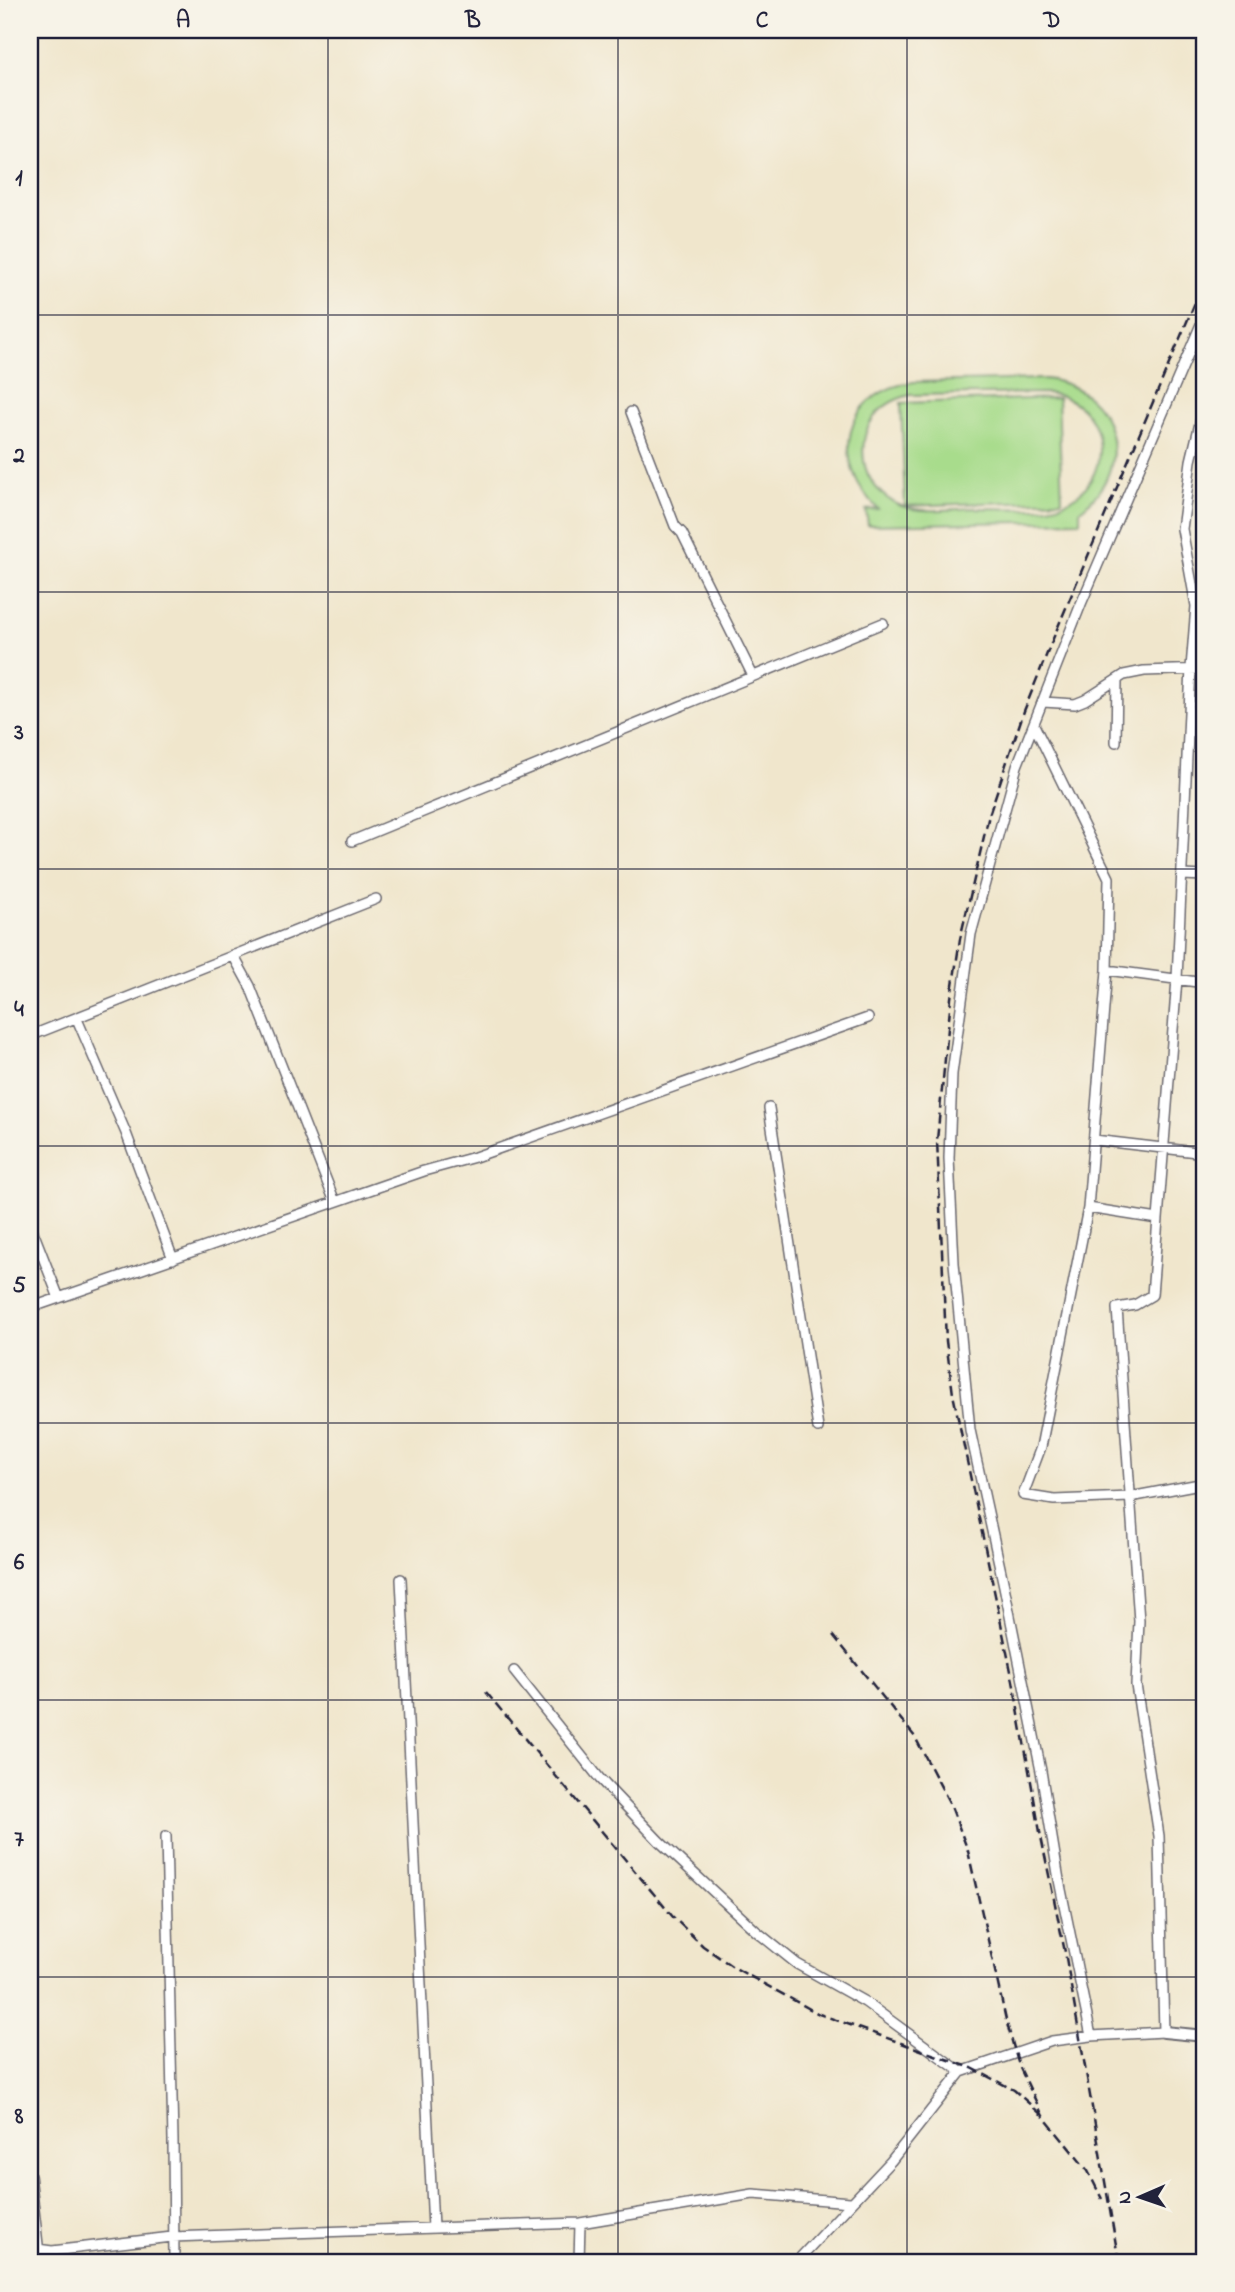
<svg xmlns="http://www.w3.org/2000/svg" width="1235" height="2292" font-family="'Indie Flower',sans-serif">
	<style>
		.green { fill: #a8dc8c; stroke: #657f64; stroke-width: 2; fill-rule: evenodd }
		.lines { fill: none; stroke-linecap: round; stroke-linejoin: round }
		.minor-casing { stroke: #6a676e; stroke-width: 12 }
		.tertiary-casing { stroke: #6a676e; stroke-width: 14 }
		.minor { stroke: #fff; stroke-width: 9 }
		.tertiary { stroke: #fff; stroke-width: 10 }
		.rail { stroke: #22223b; stroke-width: 2.5; stroke-dasharray: 10 5; stroke-linecap: butt }
		.grid { fill: none; stroke: #22223b; stroke-width: 2; stroke-opacity: 0.55 }
		.neatline { fill: none; stroke: #22223b; stroke-width: 2.5 }
		.grid-label { font-size: 23px; text-anchor: middle; font-weight: bold; fill: #22223b }
	</style>
	<rect width="100%" height="100%" fill="#f7f3e8"/>
	<filter id="ink" filterUnits="userSpaceOnUse"><feTurbulence type="fractalNoise" baseFrequency=".0143" numOctaves="2"/><feDisplacementMap in="SourceGraphic" scale="14" xChannelSelector="R" yChannelSelector="G"/><feConvolveMatrix kernelMatrix="1 2 1 2 8 2 1 2 1" color-interpolation-filters="sRGB"/></filter>
	<filter id="wash" filterUnits="userSpaceOnUse"><feTurbulence type="fractalNoise" baseFrequency=".00686" numOctaves="4" result="noise"/><feDisplacementMap in="SourceGraphic" scale="28" xChannelSelector="R" yChannelSelector="G"/><feGaussianBlur stdDeviation="1.57" result="paint"/><feColorMatrix in="noise" values="0 0 0 0 0 0 0 0 0 0 0 0 0 0 0 0 0 1.4 0 .05"/><feComposite in="paint" operator="in"/></filter>
	<g filter="url(#wash)">
		<rect width="100%" height="100%" fill="#f0e6cc"/>
		<!-- green -->
		<path class="green" d="M1046,379c70,9 91,89 34,131v11l-212,4 -2,-15 12,-1c-49,-47 -35,-117 35,-127zM1046,393c22,2 41,14 49,35 13,37 -8,74 -47,79 -24,3 -51,1 -75,1 -23,1 -53,6 -74,-3 -18,-8 -32,-25 -35,-44 -5,-35 15,-59 47,-66z
			M1058,398l4,102 -157,6 -4,-103z"/>
	</g>
	<g filter="url(#ink)">
		<g class="lines">
			<defs>
				<path id="minor" d="M631,412l44,114 7,7 71,143
					M1043,702l32,2 10,-4 39,-25 20,-4 61,-2
					M1034,725l75,153 -2,92 -19,238 -47,239 -18,48 31,5 76,-3 75,-14
					M1116,742l1,-62
					M352,841l531,-218
					M1182,875l23,1
					M233,955l17,31 85,216
					M1107,970l98,13
					M77,1019l49,114 47,126
					M30,1036l346,-137
					M769,1108l49,320
					M1094,1140l111,13
					M1088,1208l70,11
					M30,1224l29,74
					M30,1308l394,-137 51,-14 393,-139
					M401,1579l32,649
					M514,1671l86,108 59,62 97,90 41,33 68,38 96,70
					M166,1836l7,304 1,122
					M1091,2036l-32,-156 -18,-109 -37,-185 -34,-156 -16,-167 -5,-105 3,-84 19,-140 46,-168 64,-162 124,-289
					M30,2175l10,87
					M30,2248l22,3 120,-14 408,-14 173,-29 97,8
					M579,2262l1,-39
					M796,2262l95,-101 70,-89 91,-31 39,-5 73,-4 -5,-196 -23,-151 3,-64 -22,-313 18,-3 17,-10 25,-316 14,-311 5,-62 -14,-77 9,-68 10,-42 4,-3"/>
				<path id="tertiary" d="M1164,2032l41,4"/>
			</defs>
			<!-- minor casing -->
			<use href="#minor" class="minor-casing"/>
			<!-- tertiary casing -->
			<use href="#tertiary" class="tertiary-casing"/>
			<!-- minor -->
			<use href="#minor" class="minor"/>
			<!-- tertiary -->
			<use href="#tertiary" class="tertiary"/>
			<!-- rail -->
			<path class="rail" d="M833,1635l82,102 36,69 17,45 38,169 13,46 24,50 45,55 14,28
				M486,1692l187,225 30,29 30,21 86,47 153,54 42,22 29,26
				M1119,2262l-54,-310 -25,-120 -27,-151 -60,-287 -7,-53 -9,-201 14,-142 9,-59 29,-124 35,-104 28,-70 153,-362"/>
		</g>
	</g>
	<!-- grid -->
	<path class="grid" d="M328,30v2232M618,30v2232M907,30v2232M30,315h1175M30,592h1175M30,869h1175M30,1146h1175M30,1423h1175M30,1700h1175M30,1977h1175"/>
	<!-- margin -->
	<rect width="1235" height="2292" fill="none" stroke="#f7f3e8" stroke-width="77"/>
	<!-- north arrow -->
	<g transform="translate(1140 2197) rotate(268)" stroke="#f7f3e8" stroke-width="5" paint-order="stroke">
	<path d="M0-5L12 26L0 18L-12 26Z" fill="#22223b"/>
	<text y="-10" font-size="19" font-weight="bold" text-anchor="middle" fill="#22223b">N</text>
	</g>
	<rect x="38" y="38" width="1158" height="2216" class="neatline"/>
	<g class="grid-label">
		<text x="183" y="27">A</text>
		<text x="473" y="27">B</text>
		<text x="762" y="27">C</text>
		<text x="1052" y="27">D</text>
		<text x="19" y="185">1</text>
		<text x="19" y="462">2</text>
		<text x="19" y="739">3</text>
		<text x="19" y="1016">4</text>
		<text x="19" y="1292">5</text>
		<text x="19" y="1569">6</text>
		<text x="19" y="1846">7</text>
		<text x="19" y="2123">8</text>
	</g>
</svg>
